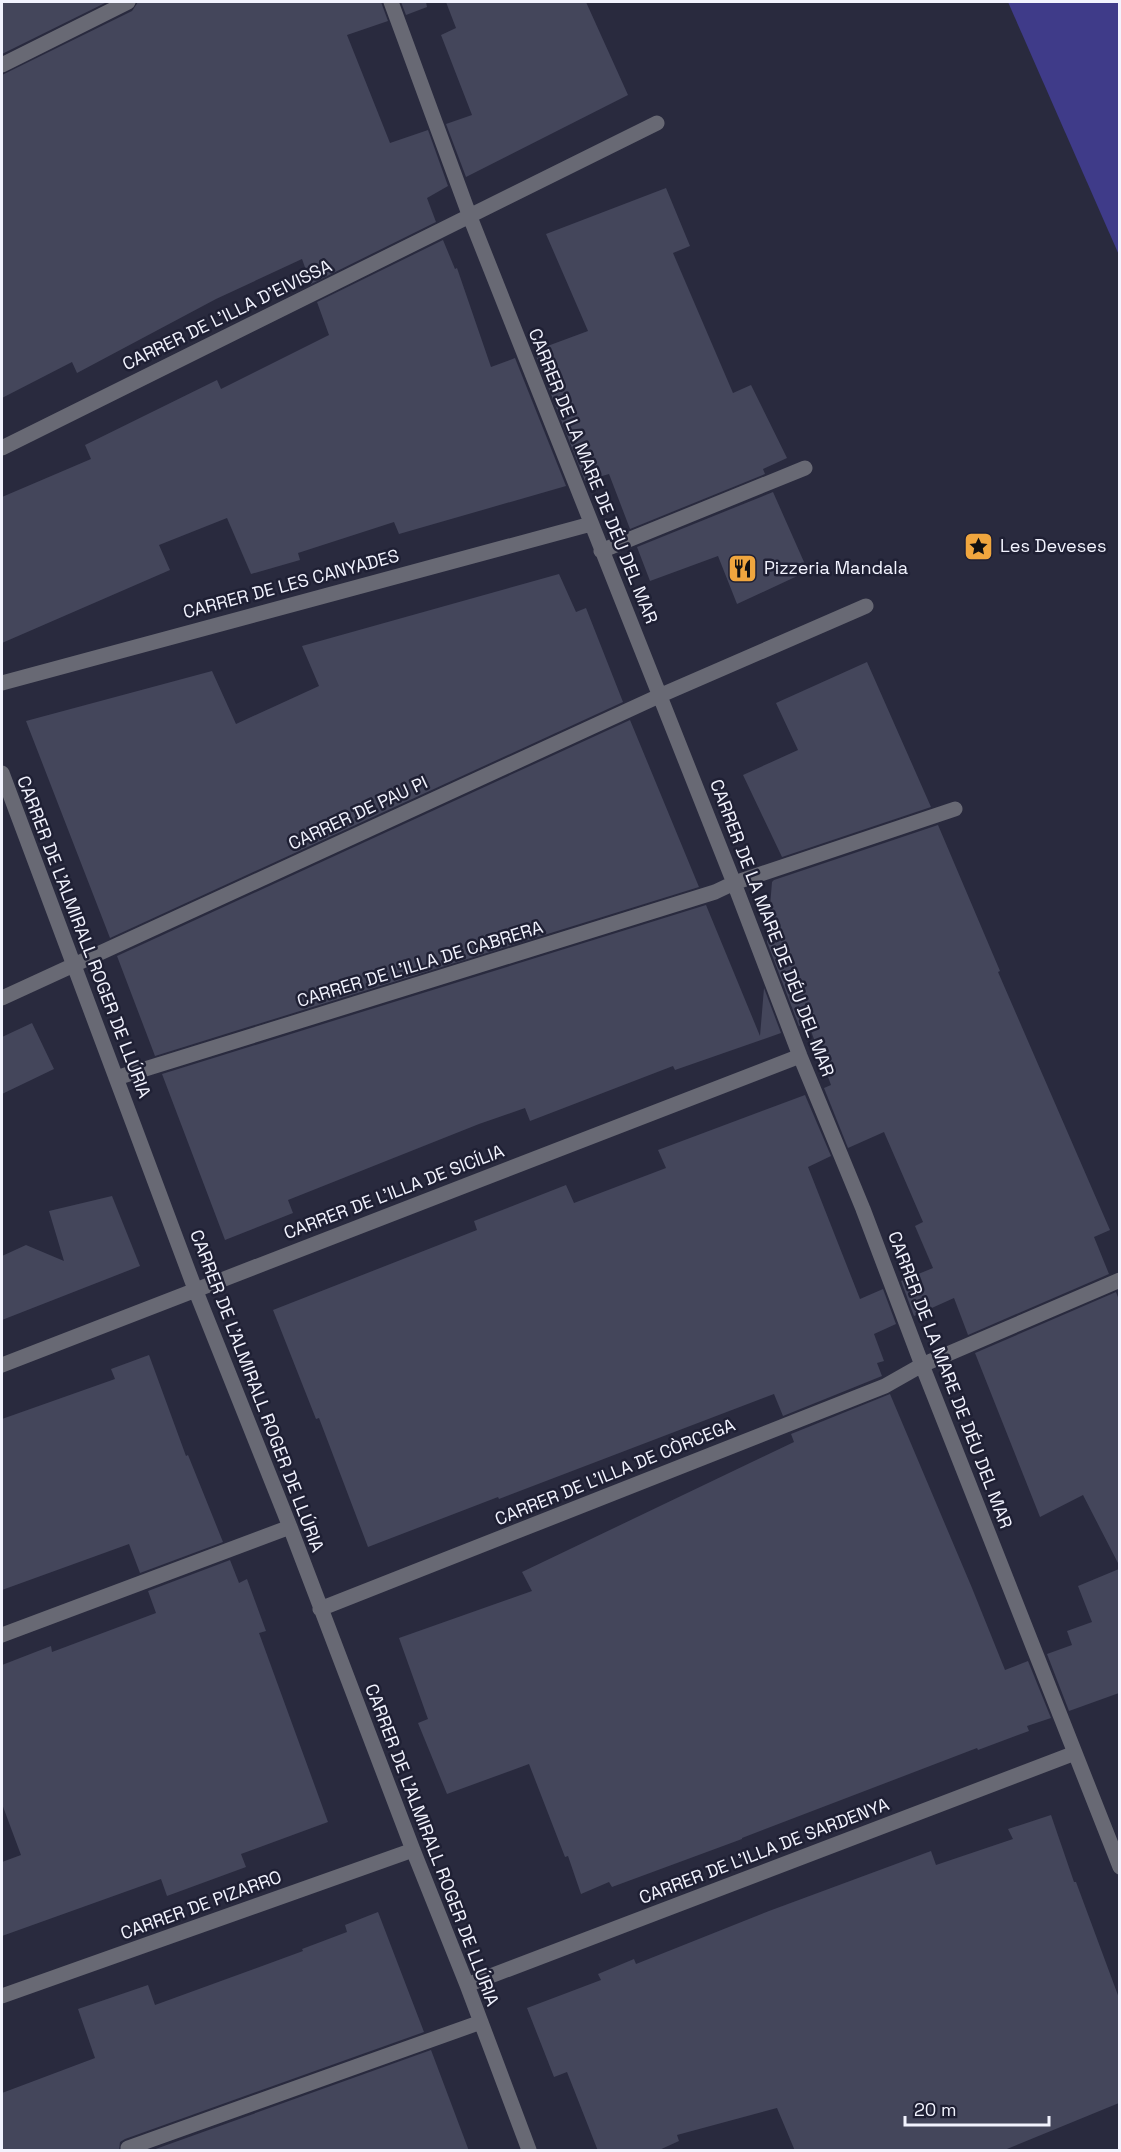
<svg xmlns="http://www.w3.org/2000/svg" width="1121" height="2152" font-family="'Space Grotesk',sans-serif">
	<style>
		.water { fill: #3f3b89 }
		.building { fill: #44465b }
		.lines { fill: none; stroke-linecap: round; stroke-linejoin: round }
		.minor { stroke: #686974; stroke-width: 15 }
		.labels { text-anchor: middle; stroke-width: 5; stroke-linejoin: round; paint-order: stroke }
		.street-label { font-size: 18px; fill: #f2f3fe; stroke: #1f2034 }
		.poi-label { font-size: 18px; fill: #f2f3fe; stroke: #1f2034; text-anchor: start }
	</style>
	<rect width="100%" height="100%" fill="#292a3e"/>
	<!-- water -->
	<path class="water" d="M1008,2h111v253z"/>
	<!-- building -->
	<path class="building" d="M2,2h105l-105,52z
		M138,2h243l7,19 -41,14 43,108 38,-13 20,56 -21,12 9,24 -125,62 -9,-25 -86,40 -139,74 -5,-11 -70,36v-323l130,-64z
		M401,2h25l1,5 -21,8z
		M446,2h140l42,93 -162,82 -20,-53 26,-9 -31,-80 15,-7z
		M666,188l24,58 -17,7 60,140 18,-8 36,73 -24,11 2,5 -135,55 -21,-55 -24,7 -51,-130 54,-20 -42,-97z
		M443,240l12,29 2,-1 34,99 24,-9 51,128 -167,48 -5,-12 -96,31 2,7 -49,14 -24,-56 -68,27 11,25 -168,73v-146l89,-38 -6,-14 132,-65 4,9 108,-54 -12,-33z
		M773,492l35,79 -71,33 -19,-48 -68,25 -13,-34z
		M559,574l17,38 10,-4 37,94 -513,236 -84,-217 186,-50 24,53 83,-38 -17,-40z
		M867,662l64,145 -149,50 -39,-82 55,-25 -22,-47z
		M630,720l69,167 -544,169 -38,-100z
		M938,825l62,146 -2,1 112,258 -16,7 15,37 -141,61 -14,-37 -40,18 -13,-35 32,-13 -18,-42 8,-4 -39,-90 -36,16 -24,-60 7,-3 -23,-62 -9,3 -32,-84 5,-60 2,-2z
		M706,905l54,131 4,-48 17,45 -106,37 -2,-4 -143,55 -5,-13 -46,16 -191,76 5,13 -68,27 -63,-166z
		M32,1023l22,46 -52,25v-57z
		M805,1095l26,61 -23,11 52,132 23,-10 13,35 -22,10 10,27 -7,2 5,13 -99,40 -9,-22 -275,105 -1,-2 -130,50 -49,-129 -3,1 -43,-109 204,-80 -3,-9 92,-36 8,18 92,-35 -8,-18z
		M112,1196l28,70 -138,54v-64l24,-11 38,16 -15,-50z
		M1116,1292l3,8v265l-36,-70 -43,22 -65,-164z
		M149,1355l37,101 2,-1 35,87 -83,31 -11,-29 -127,46v-171l113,-40 -4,-10z
		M890,1394l82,194 33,82 23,-9 23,57 -24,8 2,5 -51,19 -1,-2 -235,90v1l-130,48 -3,-5 -28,12 -13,-38 -3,1 -36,-93 -82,30 -29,-71 10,-4 -29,-81 133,-47 -10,-19 272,-130 -3,-8z
		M230,1560l9,23 8,-4 19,52 -7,2 69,189 -87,32 5,13 -79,29 -6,-17 -159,57v-74l19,-7 -19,-51v-139l49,-19 1,6 104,-39 -8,-22z
		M1119,1569v124l-50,18 -22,-57 25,-9 -5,-14 25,-9 -14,-36z
		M1051,1815l23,67h2l43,116v105l-117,48h-207l-18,-43 -100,27 2,6 -22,10h-59l-31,-79 -13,5 -27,-69 74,-28 -3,-6 36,-15 2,5 133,-53 162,-60 5,14 77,-26 -5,-10z
		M378,1912l46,120 -299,107 -5,3 -1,9h-117v-58l93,-35 -17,-49 70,-24 7,20 148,-54 -1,-2 45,-17 -2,-7z
		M431,2050l38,101h-319z"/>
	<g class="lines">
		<!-- minor -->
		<path class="minor" d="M391,2l79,215 264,666 66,173 63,153 59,156 198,502
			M2,65l126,-63
			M2,448l655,-325
			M601,551l204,-83
			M2,683l589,-159
			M2,773l193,516 95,238 123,323 54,135 62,165
			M2,998l657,-302 207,-90
			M116,1078l599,-186 19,-9 221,-74
			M2,1365l798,-309
			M320,1609l565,-223 37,-21 198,-85
			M2,1635l288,-108
			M467,1985l608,-232
			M2,1996l411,-146
			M128,2148l353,-126"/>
	</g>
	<!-- icons -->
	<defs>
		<symbol id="sight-square" viewBox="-11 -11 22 22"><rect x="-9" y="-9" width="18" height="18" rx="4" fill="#f0a63e" stroke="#1f2034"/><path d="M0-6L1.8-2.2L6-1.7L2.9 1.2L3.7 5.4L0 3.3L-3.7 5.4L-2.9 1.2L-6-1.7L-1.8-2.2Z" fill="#111"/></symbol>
		<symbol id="restaurant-square" viewBox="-11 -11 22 22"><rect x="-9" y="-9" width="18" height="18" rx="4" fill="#f0a63e" stroke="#1f2034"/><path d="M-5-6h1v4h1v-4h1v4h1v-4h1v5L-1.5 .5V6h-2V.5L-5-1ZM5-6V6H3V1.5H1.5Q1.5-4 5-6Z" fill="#111"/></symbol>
	</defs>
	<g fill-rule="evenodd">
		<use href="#sight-square" x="962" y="530" width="33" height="33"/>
		<use href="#restaurant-square" x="726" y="552" width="33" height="33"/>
	</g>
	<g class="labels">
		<!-- street labels -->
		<g class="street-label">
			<text transform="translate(227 315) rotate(-26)" y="6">CARRER DE L'ILLA D'EIVISSA</text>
			<text transform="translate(593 476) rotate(68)" y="6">CARRER DE LA MARE DE DÉU DEL MAR</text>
			<text transform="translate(291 584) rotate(-15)" y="6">CARRER DE LES CANYADES</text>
			<text transform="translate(358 813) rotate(-25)" y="6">CARRER DE PAU PI</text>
			<text transform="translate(772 928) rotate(69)" y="6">CARRER DE LA MARE DE DÉU DEL MAR</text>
			<text transform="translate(84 937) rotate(69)" y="6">CARRER DE L'ALMIRALL ROGER DE LLÚRIA</text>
			<text transform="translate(420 964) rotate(-17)" y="6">CARRER DE L'ILLA DE CABRERA</text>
			<text transform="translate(394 1192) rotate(-21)" y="6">CARRER DE L'ILLA DE SICÍLIA</text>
			<text transform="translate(950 1380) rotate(69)" y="6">CARRER DE LA MARE DE DÉU DEL MAR</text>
			<text transform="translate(257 1391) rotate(69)" y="6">CARRER DE L'ALMIRALL ROGER DE LLÚRIA</text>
			<text transform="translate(615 1472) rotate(-22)" y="6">CARRER DE L'ILLA DE CÒRCEGA</text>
			<text transform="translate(432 1845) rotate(69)" y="6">CARRER DE L'ALMIRALL ROGER DE LLÚRIA</text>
			<text transform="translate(764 1851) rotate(-21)" y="6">CARRER DE L'ILLA DE SARDENYA</text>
			<text transform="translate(201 1905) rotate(-20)" y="6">CARRER DE PIZARRO</text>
		</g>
		<!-- poi labels -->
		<g class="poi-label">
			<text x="1000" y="552">Les Deveses</text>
			<text x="764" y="574">Pizzeria Mandala</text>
		</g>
	</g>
	<!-- border -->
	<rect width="1121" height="2152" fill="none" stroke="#f2f3fe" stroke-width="6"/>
	<!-- scale -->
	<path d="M905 2116v9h144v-9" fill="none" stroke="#f2f3fe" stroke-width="3"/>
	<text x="914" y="2116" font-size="18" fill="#f2f3fe" stroke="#1f2034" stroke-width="4.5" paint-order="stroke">20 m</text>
</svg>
